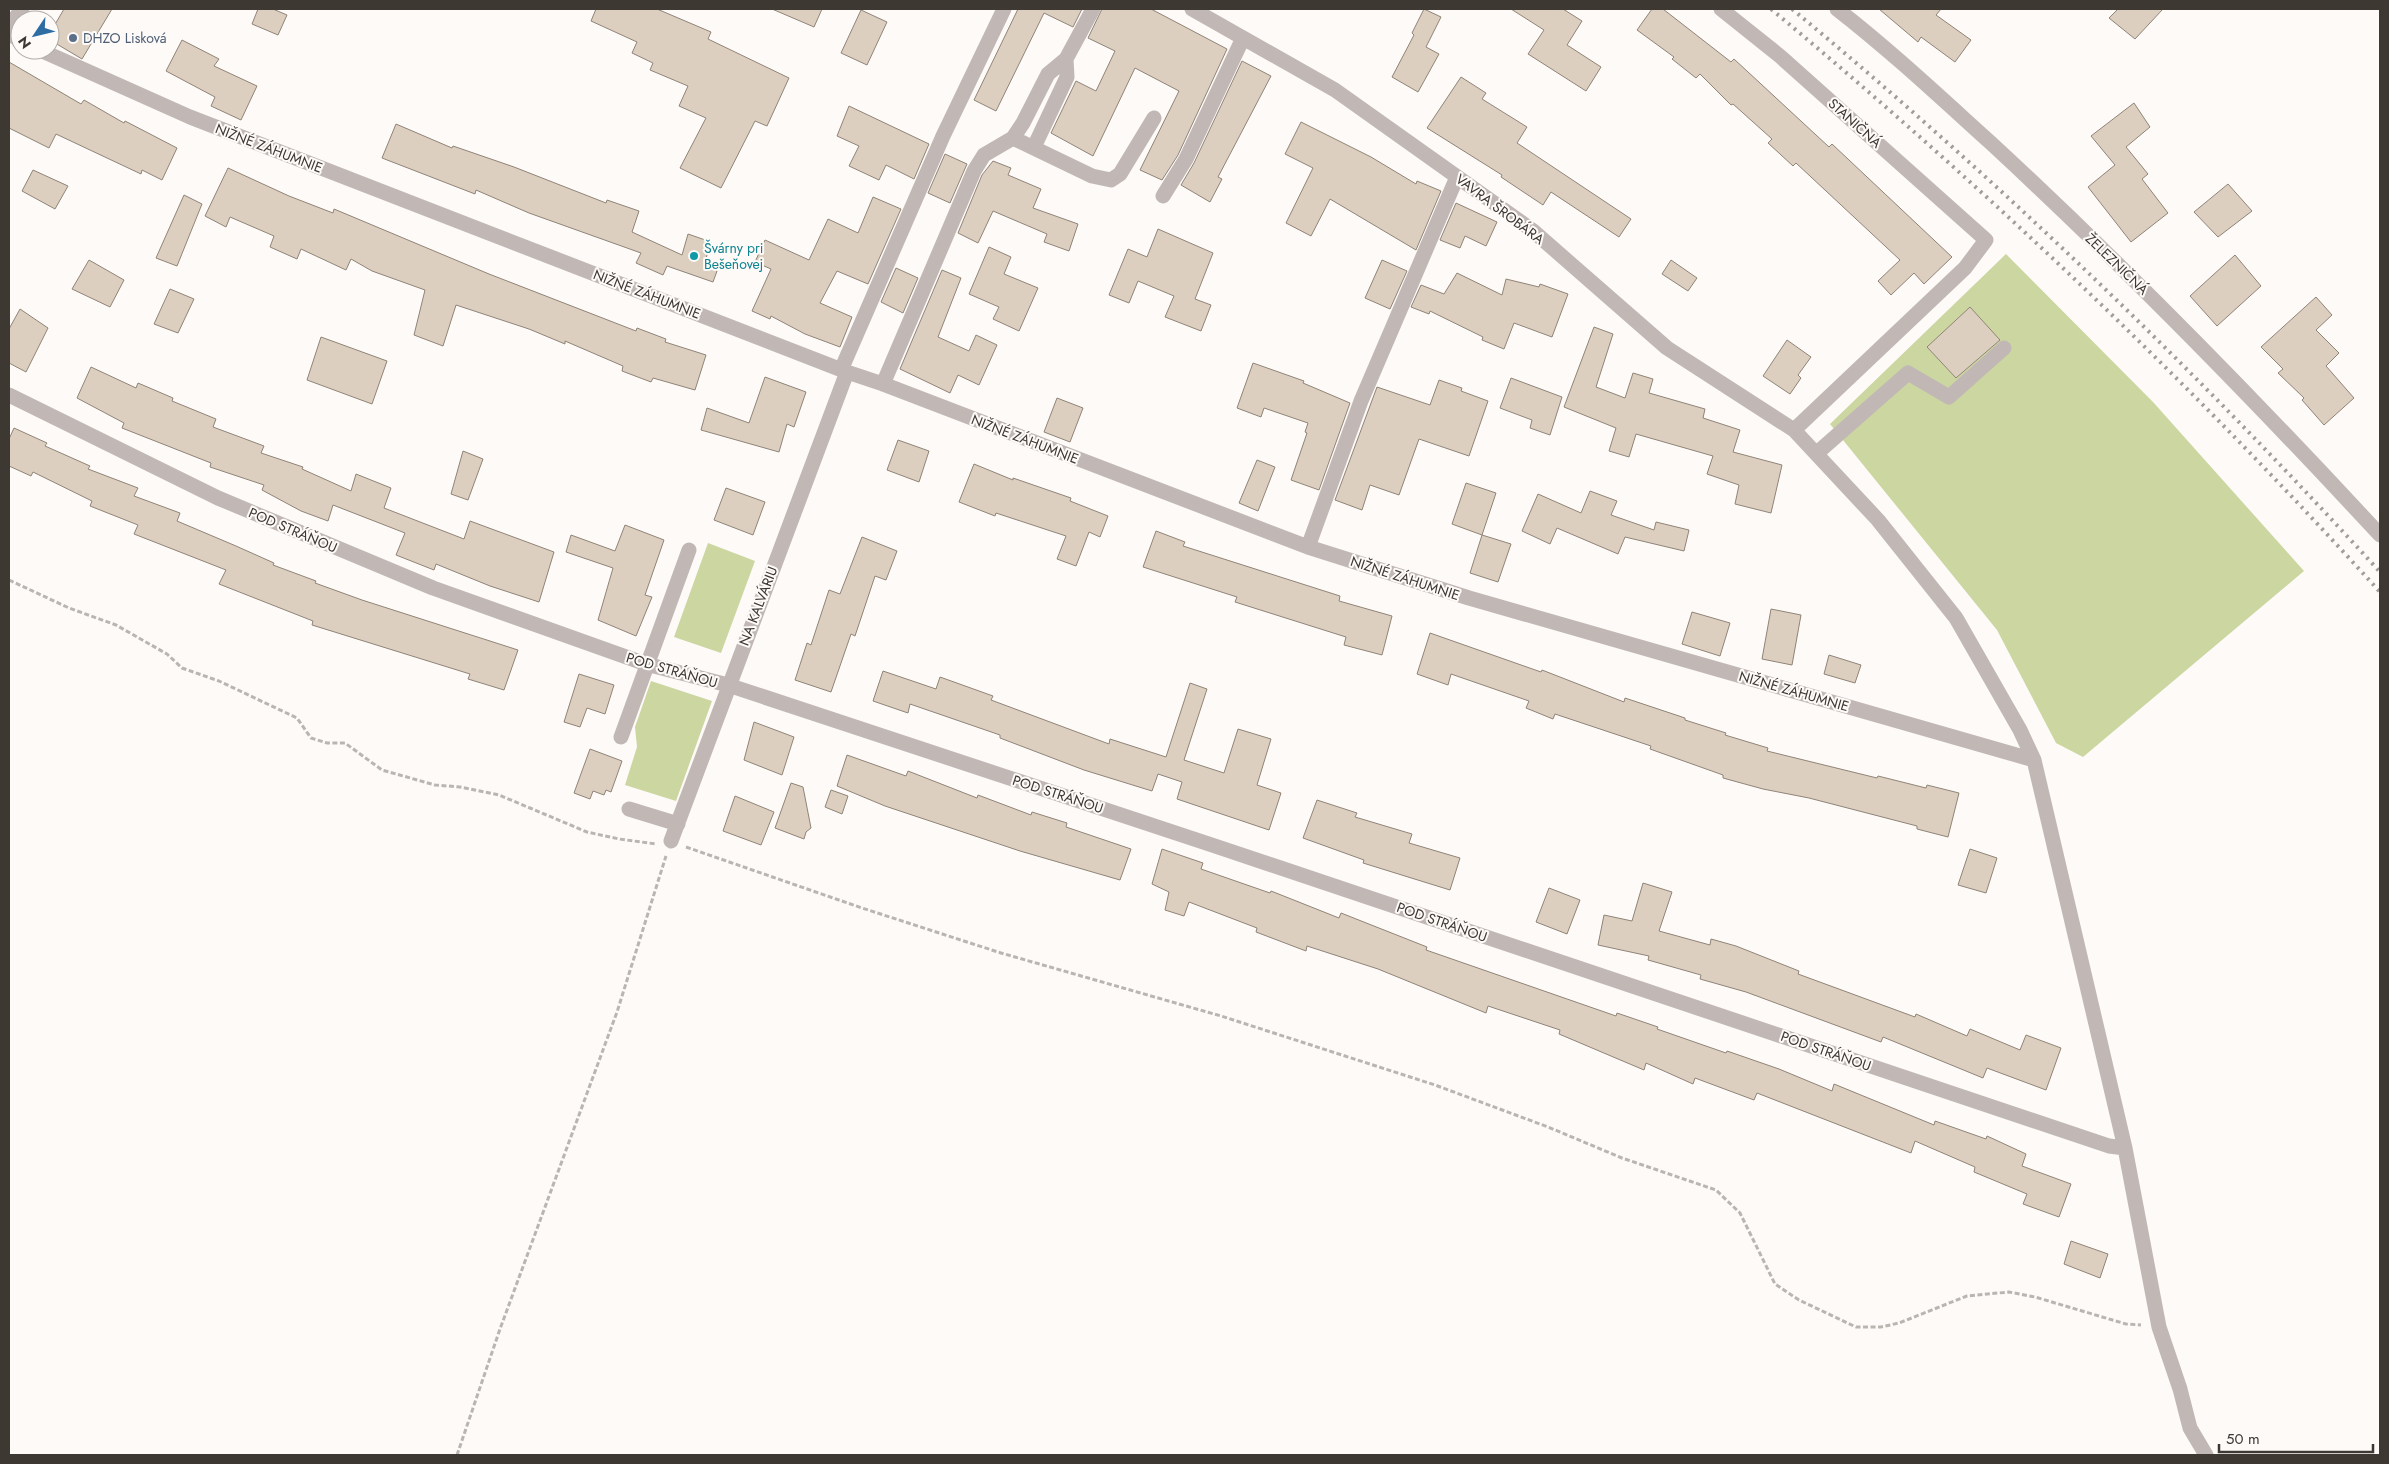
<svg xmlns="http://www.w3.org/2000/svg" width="2389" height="1464" font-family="Jost,sans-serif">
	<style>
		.green { fill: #ccd6a0 }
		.building { fill: #dccfc0; stroke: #908477 }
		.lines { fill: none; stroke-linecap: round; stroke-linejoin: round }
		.path { stroke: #b9b6b2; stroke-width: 3; stroke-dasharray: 5 2.5; stroke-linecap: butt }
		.minor { stroke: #c1b8b6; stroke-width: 15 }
		.rail { stroke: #a19d9a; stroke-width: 4; stroke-dasharray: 2.5 5; stroke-linecap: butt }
		.service-dot { fill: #5c6f8a; stroke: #fdfaf8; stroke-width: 2 }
		.culture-dot { fill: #0f9aa8; stroke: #fdfaf8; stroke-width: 2 }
		.labels { text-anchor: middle; stroke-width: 4; stroke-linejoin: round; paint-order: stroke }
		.service-label { font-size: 14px; fill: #4e5e75; stroke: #fdfaf8; text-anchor: start }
		.street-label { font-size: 14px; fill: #3d3832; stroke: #fdfaf8 }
		.culture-label { font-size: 14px; fill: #0d838f; stroke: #fdfaf8; text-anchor: start }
	</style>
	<rect width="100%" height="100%" fill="#fdfaf8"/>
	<!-- green -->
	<path class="green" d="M2006,254l147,148 151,169 -221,186 -27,-14 -59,-113 -167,-206z
		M708,543l47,18 -34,92 -47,-16z
		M651,681l61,20 -36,100 -51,-16 12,-38 -2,-20z"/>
	<!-- building -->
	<path class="building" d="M64,9h48l-30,50 -32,-19v-7z
		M258,9h15l14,6 -9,20 -26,-11z
		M596,9h61l54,23 -3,7 81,39 -22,48 -12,-5 -34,67 -41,-20 26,-50 -27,-12 9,-20 -38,-16 3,-7 -21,-10 5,-11 -46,-21z
		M772,9h50l-8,18z
		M1018,9h64l-9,18 -29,-14 -48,98 -22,-11z
		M1102,9h49l76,40 -49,106 -16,25 -22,-10 39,-79 -44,-23 -42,88 -42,-23 25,-52 20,10 19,-40 -27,-13z
		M1424,9l17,8 -15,30 13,7 -21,38 -26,-15 22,-42 -2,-2z
		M1511,9h52l19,12 -15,24 34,22 -15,24 -58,-37 16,-24z
		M1652,9h11l68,53 3,-3 95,88 3,-3 120,113 -28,27 -10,-11 -23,22 -13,-14 22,-21 -104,-97 -3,3 -25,-23 4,-4 -39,-35 -2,1 -31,-31 -4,4 -24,-19 2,-2 -37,-27z
		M1879,9h62l-5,6 35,25 -16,22 -34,-25 -3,5z
		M2118,9h45l-28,30 -26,-21z
		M861,10l26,12 -20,43 -26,-12z
		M182,40l37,19 -5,7 43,20 -16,34 -30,-14 4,-9 -49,-26z
		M1242,61l29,15 -53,101 4,2 -12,23 -29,-17 13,-22z
		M9,62l72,42 3,-4 40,23 1,-2 52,27 -15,32 -20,-10 -1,4 -85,-40 -7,14 -40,-20z
		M1461,77l25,16 -4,6 45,28 -10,16 114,76 -12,18 -68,-45 -8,13 -42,-28 1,-2 -75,-47z
		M2134,103l16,24 -24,20 22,27 -6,5 26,34 -37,29 -43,-55 27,-22 -24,-29z
		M849,106l80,38 -15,35 -28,-14 -7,15 -30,-14 10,-20 -22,-10z
		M1301,122l70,35 45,27 1,-3 24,10 -25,59 -86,-51 -19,37 -25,-13 27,-55 -28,-14z
		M396,124l56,24 1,-2 61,21 92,36 1,-3 32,11 -7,21 50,23 6,-21 23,8 -7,23 13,6 -4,11 -46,-16 -4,9 -27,-12 5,-10 -112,-40 -53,-23 -1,4 -93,-36z
		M945,154l22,10 -17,39 -22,-10z
		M993,161l18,7 -3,7 33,14 -8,19 45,16 -9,27 -25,-9 3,-8 -54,-23 -15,32 -20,-10 24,-58z
		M228,168l61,28 44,17 1,-4 155,65 147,57 1,-3 29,11 -1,3 41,13 -11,35 -42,-12 -2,4 -29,-11 1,-5 -58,-25v3l-36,-15 -73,-24 -13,41 -29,-11 11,-45 -53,-19 -21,-12 -5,11 -45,-21 -4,10 -27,-12 4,-11 -44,-19 -4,10 -21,-11z
		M33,170l35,16 -13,23 -33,-18z
		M2228,184l24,27 -34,26 -24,-25z
		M184,195l18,9 -25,62 -21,-8z
		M873,197l28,12 -33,75 -31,-13 -17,32 32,14 -12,30 -35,-13 -34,-18 -1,3 -18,-8 19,-42 -16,-7 10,-22 44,20 19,-41 30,14z
		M1456,203l41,19 -11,24 -21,-10 -5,12 -20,-8z
		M1158,229l55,24 -18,46 16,6 -10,26 -36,-14 9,-21 -36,-15 -9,22 -20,-8 19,-46 19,8z
		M989,247l22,10 -7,17 34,14 -19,43 -26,-12 6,-12 -30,-13z
		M2235,255l26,31 -44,40 -27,-30z
		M89,260l35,20 -14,27 -38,-18z
		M1382,260l25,11 -17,38 -25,-11z
		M1671,260l26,18 -9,13 -26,-17z
		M896,268l22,10 -15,35 -22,-11z
		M942,270l19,8 -23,59 31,14 7,-16 21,10 -18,40 -21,-10 -8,18 -50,-24z
		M1457,273l45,22 4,-16 33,8 1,-3 28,10 -16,43 -38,-14 -10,26 -22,-9 1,-3 -53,-26 -1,3 -18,-7 10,-22 23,9z
		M170,289l24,10 -16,34 -24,-9z
		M2316,297l16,18 -16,15 23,23 -13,13 28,32 -30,27 -22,-25 2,-2 -26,-25 5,-4 -22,-22z
		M1970,307l30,33 -44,38 -29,-31z
		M20,309l28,19 -22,44 -17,-9v-34z
		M1594,327l19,7 -17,53 29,11 8,-25 20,6 -4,14 56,16 -2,9 37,12 -7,22 49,13 -11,48 -36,-9 4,-19 -32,-11 6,-18 -77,-22 -7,23 -20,-6 7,-23 -52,-21z
		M321,337l66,24 -15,43 -65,-24z
		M1787,340l24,17 -13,18 3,3 -11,16 -27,-18z
		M1253,363l51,18 -1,2 47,20 -31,87 -28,-10 16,-47 -2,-1 3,-9 -44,-15 -3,9 -24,-9z
		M91,367l45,21 2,-5 35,15 -1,3 44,18 -3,8 51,19 -3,7 42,14 -1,2 49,22 5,-17 35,14 -7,20 80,31 6,-18 84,31 -15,50 -49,-16 -54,-22 -2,6 -38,-15 9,-22 -72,-28 -5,16 -27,-10 -39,-21 2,-5 -54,-18 1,-4 -89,-35 2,-5 -47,-25z
		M765,377l41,15 -12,35 -7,-3 -8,28 -78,-22 6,-22 42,15z
		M1511,378l51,19 -12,38 -20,-7 2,-8 -32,-12z
		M1439,380l23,8 -1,3 27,10 -19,55 -50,-17 -20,56 -29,-10 -8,25 -27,-10 42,-113 53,18z
		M1057,398l26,10 -13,34 -26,-10z
		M14,428l33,15 -2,3 45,20 -2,3 50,19 -4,8 46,17 -3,8 59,25 38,17 -1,2 43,16 -1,2 47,17 156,50 -14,40 -36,-11 2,-5 -158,-49 1,-4 -94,-37 7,-14 -92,-36 4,-9 -48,-19 2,-5 -59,-29 -2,4 -22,-10v-27z
		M898,440l31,11 -10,31 -32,-12z
		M463,451l20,8 -15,41 -17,-6z
		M1257,460l18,7 -17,44 -19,-8z
		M974,464l39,16v-2l58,20 -1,3 38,15 -8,21 -11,-5 -13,34 -19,-7 9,-23 -70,-23 -1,3 -36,-14z
		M1466,483l30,10 -14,42 -30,-11z
		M726,488l39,14 -12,33 -39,-15z
		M1590,491l27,10 -6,14 43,15 2,-8 33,8 -5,21 -59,-14 -7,17 -61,-26 -7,16 -28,-13 16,-37 43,19z
		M625,525l39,15 -19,55 7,2 -16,39 -38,-16 15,-52 -47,-16 5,-17 44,16z
		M1156,531l29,11 -2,4 157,50 -1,5 53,15 -10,39 -38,-10 2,-8 -111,-35 2,-5 -94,-30z
		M1482,535l29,9 -13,38 -28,-9z
		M862,537l35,14 -11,29 -11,-4 -20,60 -4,-2 -20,58 -36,-12 12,-37 4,2 18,-55 11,4z
		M1771,609l30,6 -9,50 -30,-6z
		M1692,612l38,11 -10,33 -38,-12z
		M1430,633l111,39 1,-2 82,32 1,-4 60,20v2l41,13 -1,2 43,13 -1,3 110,27 1,-2 48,12 1,-3 32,8 -11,44 -31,-8v-3l-108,-28 -46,-9 -40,-11v-3l-73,-26 1,-3 -96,-32 -2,5 -27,-11 3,-7 -78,-27 -3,11 -31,-11z
		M1829,655l32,10 -6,18 -31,-9z
		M883,671l53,18 4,-12 53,19 -2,4 118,44 1,-5 56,18 24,-74 17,6 -23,71 40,13 14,-44 33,10 -14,46 24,8 -12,37 -92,-31 5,-17 -24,-8 -6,17 -68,-21 -84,-32v-3l-90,-31 -2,9 -35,-12z
		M579,674l35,11 -9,29 -18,-6 -7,19 -16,-5z
		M754,722l40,15 -12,38 -38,-15z
		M590,749l32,12 -11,31 -5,-2 -2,5 -11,-4 -3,8 -16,-6z
		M847,755l59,21 2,-5 69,27 1,-3 53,20 1,-3 35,11 -1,4 65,22 -11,31 -100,-29 -135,-45 -48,-20z
		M791,783l12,4 8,41 -5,4 -2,7 -29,-11z
		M831,790l17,6 -6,18 -17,-7z
		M735,796l39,16 -13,33 -38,-14z
		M1317,800l40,13 -2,4 57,17 -3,9 51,15 -10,32 -87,-27 1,-3 -61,-22z
		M1162,849l41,14 -2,6 69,24 1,-2 68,27 2,-5 86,34 -1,3 190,66 1,-3 41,14 -1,2 69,24 1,-2 52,18 53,22 2,-7 100,41 1,-4 51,18 1,-3 39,18 -4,12 49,18 -12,33 -36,-13 4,-10 -53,-22 1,-5 -60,-26 -4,12 -154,-60 -3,7 -59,-22 -2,6 -47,-21 -2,7 -85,-36 1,-4 -72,-24 -2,7 -108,-44 -71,-23 -1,5 -50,-19 1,-4 -68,-26 -5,14 -19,-6 4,-18 -17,-8z
		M1970,849l27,9 -11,35 -28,-8z
		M1643,883l29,9 -13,39 51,14 1,-6 25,7 63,25 -1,3 117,43 1,-3 51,22 3,-7 50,21 6,-15 35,13 -15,42 -59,-22 -4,10 -100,-41 -2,5 -135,-50 -46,-13 1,-4 -53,-15 1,-4 -51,-11 6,-30 28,6z
		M1549,888l31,12 -13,34 -31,-12z
		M2071,1241l37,13 -8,24 -36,-14z"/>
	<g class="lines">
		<!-- path -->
		<path class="path" d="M9,580l60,28 47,17 51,29 15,14 37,13 78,37 14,20 16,5h18l37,27 53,15 25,2 39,8 88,37 32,7 37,5
			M686,847l176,61 139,45 220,63 214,69 113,42 74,31 94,32 24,23 35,71 24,16 57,27h25l18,-4 68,-27 42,-4 26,5 91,27 15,1
			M457,1455l43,-126 117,-317 49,-156"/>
		<!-- minor -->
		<path class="minor" d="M1192,9l143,81 197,140 135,118 127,82 84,90 78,98 64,112 14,30 91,388 34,179 21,62 10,39 16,27
			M1721,9l60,48 205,183 -21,28 -171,162
			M1837,9c54,42 104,89 155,135 135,125 263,256 388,391
			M9,26l13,-17
			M9,34l11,6
			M40,50l150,67 657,255 36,12 425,163 161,51 565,162
			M1013,138l79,38 19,4 9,-6 34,-56
			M1034,147l33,-70 -1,-18
			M1163,196l23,-37 57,-121
			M841,370l102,-234 61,-127
			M883,384l91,-213 10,-16 29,-17 10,-15 25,-49 18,-15 27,-50
			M9,395l209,103 215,90 213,76 82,21 484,160 897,301 16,2
			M1817,453l91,-80 41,24 55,-49
			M1308,547l53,-146 96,-224
			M621,737l68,-187
			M629,809l49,15
			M671,841l176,-469"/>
		<!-- rail -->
		<path class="rail" d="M1771,9c216,180 420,374 609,583
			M1792,9c209,173 405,362 588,563"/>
	</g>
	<!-- markers -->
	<circle class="service-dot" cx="73" cy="38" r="5"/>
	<circle class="culture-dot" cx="694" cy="256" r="5"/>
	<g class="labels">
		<!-- service labels -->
		<g class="service-label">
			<text x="83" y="43">DHZO Lisková</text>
		</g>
		<!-- street labels -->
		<g class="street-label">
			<text transform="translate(1855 123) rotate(42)" y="5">STANIČNÁ</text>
			<text transform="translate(269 148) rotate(21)" y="5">NIŽNÉ ZÁHUMNIE</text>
			<text transform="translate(1500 209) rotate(37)" y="5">VAVRA ŠROBÁRA</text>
			<text transform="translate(2117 264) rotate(44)" y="5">ŽELEZNIČNÁ</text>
			<text transform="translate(647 294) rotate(21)" y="5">NIŽNÉ ZÁHUMNIE</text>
			<text transform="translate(1025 439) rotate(21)" y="5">NIŽNÉ ZÁHUMNIE</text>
			<text transform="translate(293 530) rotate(23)" y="5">POD STRÁŇOU</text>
			<text transform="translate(1405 578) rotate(18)" y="5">NIŽNÉ ZÁHUMNIE</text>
			<text transform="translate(758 606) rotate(-69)" y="5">NA KALVÁRIU</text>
			<text transform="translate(672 670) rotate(16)" y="5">POD STRÁŇOU</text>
			<text transform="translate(1794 691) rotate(16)" y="5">NIŽNÉ ZÁHUMNIE</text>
			<text transform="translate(1058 794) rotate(18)" y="5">POD STRÁŇOU</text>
			<text transform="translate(1442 922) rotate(19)" y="5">POD STRÁŇOU</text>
			<text transform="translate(1826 1051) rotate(19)" y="5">POD STRÁŇOU</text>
		</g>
		<!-- culture labels -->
		<g class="culture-label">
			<text x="704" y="253">Švárny pri<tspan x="704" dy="16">Bešeňovej</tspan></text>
		</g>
	</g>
	<!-- border -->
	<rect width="2389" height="1464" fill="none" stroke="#3d3832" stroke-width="20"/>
	<!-- north arrow -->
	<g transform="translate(35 35) rotate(235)"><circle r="24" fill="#fdfaf8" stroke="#b0aca9"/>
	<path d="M0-4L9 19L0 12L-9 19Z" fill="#2e6da4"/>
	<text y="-8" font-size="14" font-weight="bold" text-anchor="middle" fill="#3d3832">N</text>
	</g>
	<!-- scale -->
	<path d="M2219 1444v8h154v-8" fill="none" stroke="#3d3832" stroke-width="2.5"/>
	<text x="2226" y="1444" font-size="15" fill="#3d3832" stroke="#fdfaf8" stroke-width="4" paint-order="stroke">50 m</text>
</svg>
